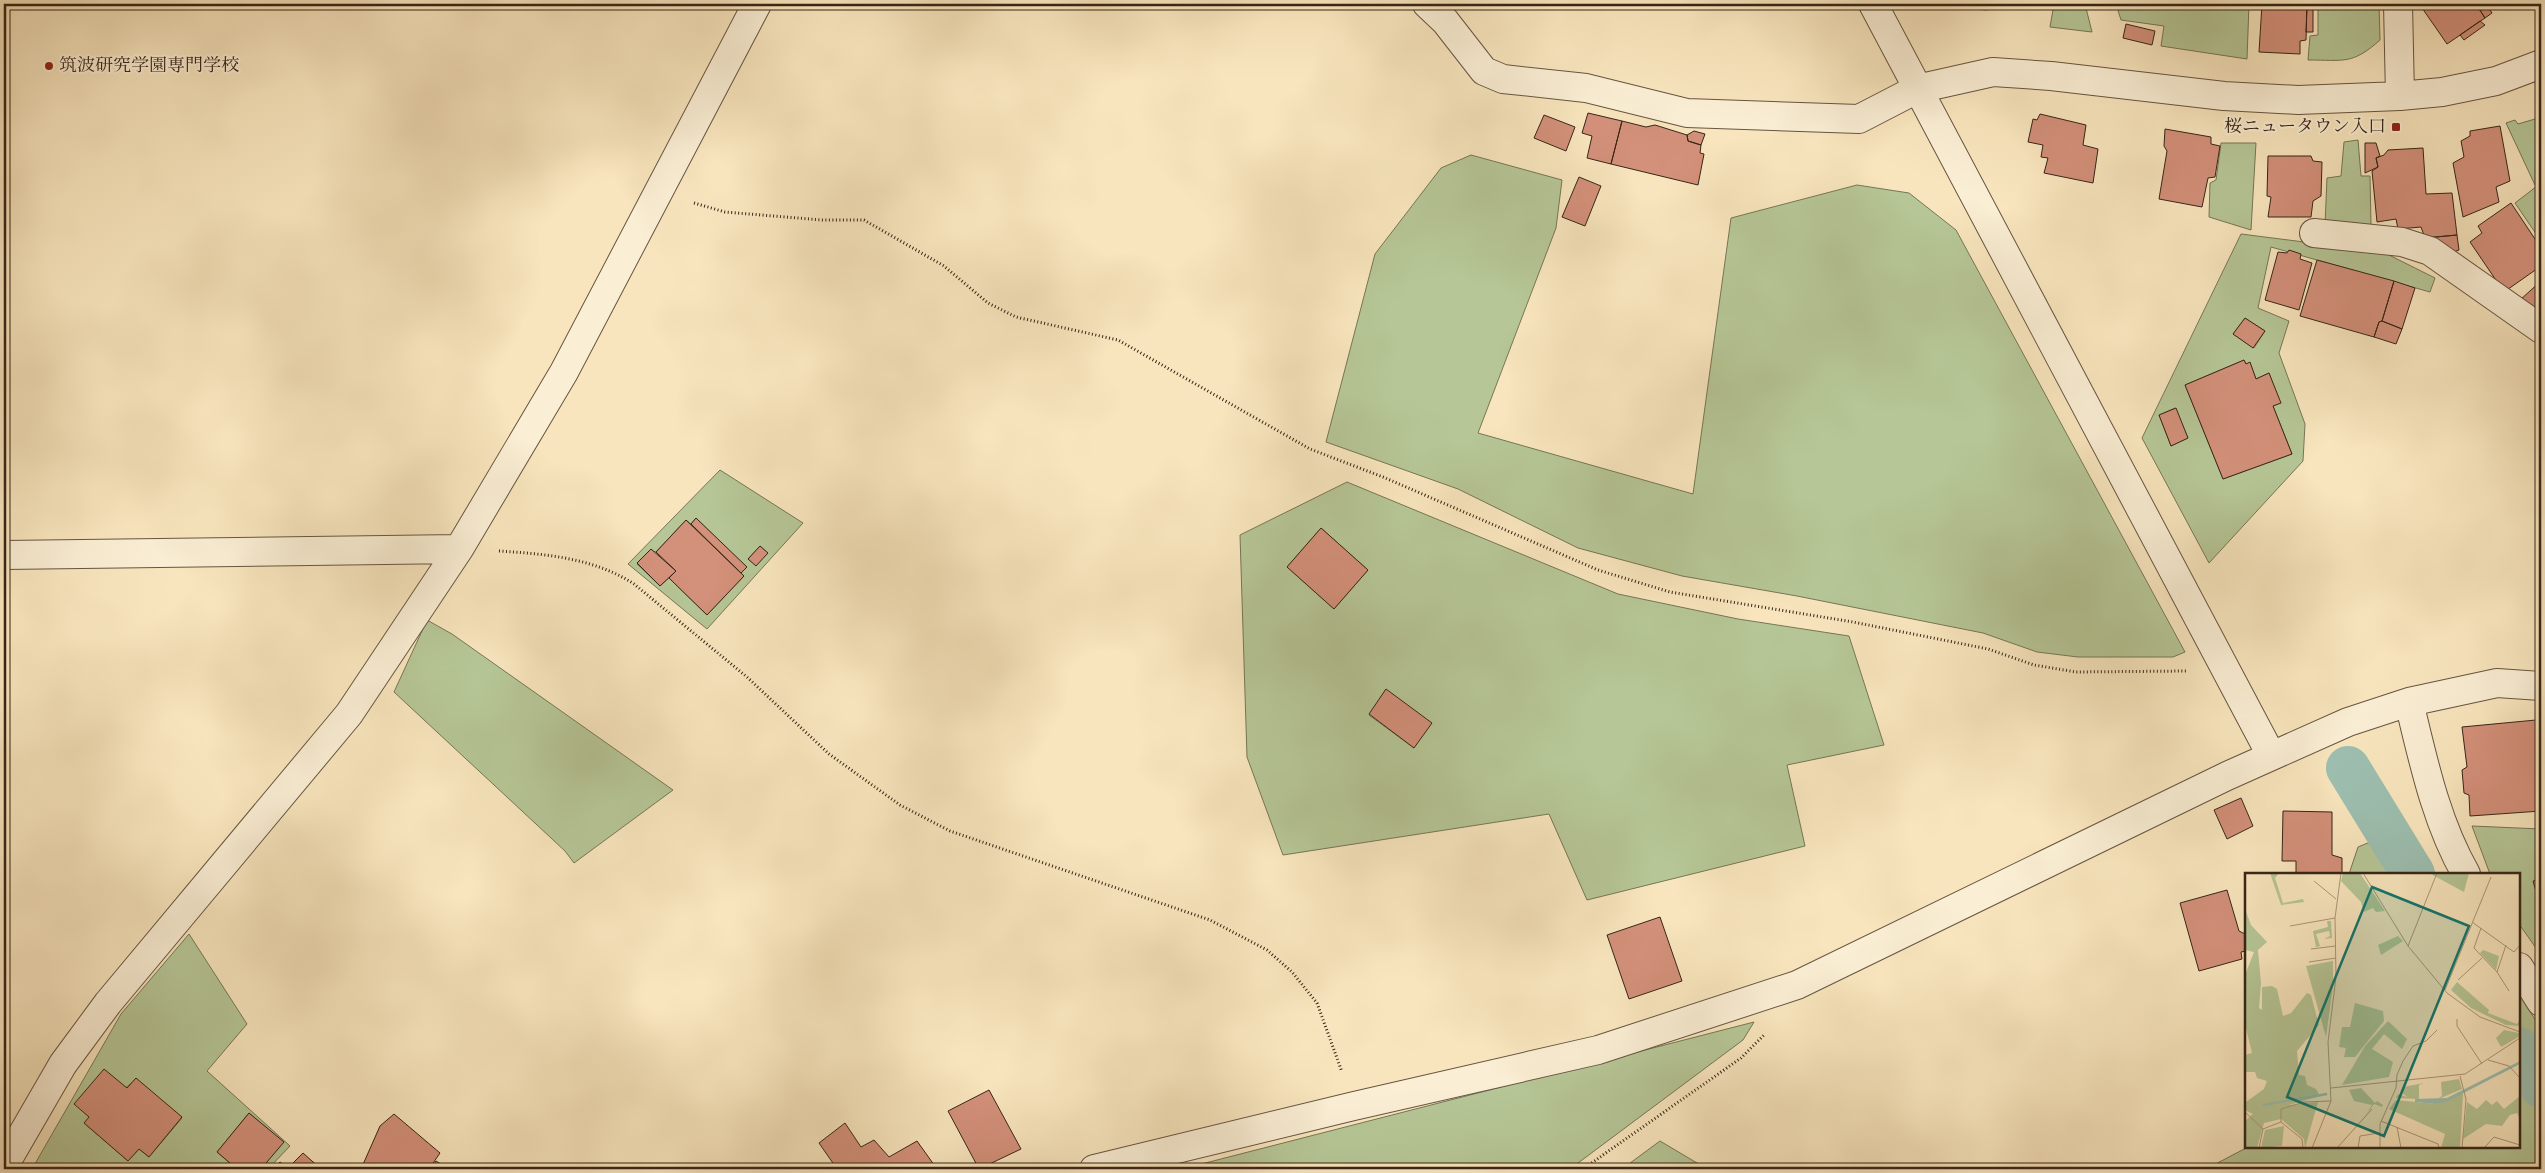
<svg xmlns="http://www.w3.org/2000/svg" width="2545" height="1173" font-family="'Old Standard TT','Noto Serif JP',serif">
	<rect width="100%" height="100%" fill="#f8e5bd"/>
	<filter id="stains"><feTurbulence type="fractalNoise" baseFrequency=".004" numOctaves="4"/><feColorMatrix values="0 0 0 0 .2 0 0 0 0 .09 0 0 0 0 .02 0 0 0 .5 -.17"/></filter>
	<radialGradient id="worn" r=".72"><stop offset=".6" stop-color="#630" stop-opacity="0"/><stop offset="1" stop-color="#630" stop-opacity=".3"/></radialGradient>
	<!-- green -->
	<path fill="#b6c696" stroke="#767656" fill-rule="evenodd" d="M1954,4H2009V6L1986,10L1957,7Z
		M2054,4H2085L2092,32L2050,27Z
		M2116,4H2249L2247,59L2161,46L2164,26L2121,20Z
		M2318,4H2379L2380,40C2352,65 2344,60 2308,60L2310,36L2318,35Z
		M2535,119L2541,127V180L2535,185L2506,123L2515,120L2518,124Z
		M2358,140L2361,176H2370L2371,226L2325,225L2327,178L2341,176L2344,142Z
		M2221,143H2256L2251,230L2209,217L2210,183L2216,180Z
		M1471,155L1562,180L1556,228L1478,433L1693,494L1731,218L1857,185L1909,193L1956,230L2185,652L2173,657H2078L2037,652L1983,633L1797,596L1682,576L1578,548L1458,489L1326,442L1375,254L1441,168Z
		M2541,183V241L2515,203Z
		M2241,234L2383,252L2435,278L2430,292L2271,247L2258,308L2289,321L2279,353L2305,424L2303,461L2209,563L2142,438ZM2245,318L2265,331L2254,348L2233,334ZM2244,360L2246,364L2250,363L2256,379L2269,373L2280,403L2273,406L2292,454L2223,479L2185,385ZM2175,408L2188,438L2171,446L2159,415Z
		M720,470L803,523L707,629L628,564ZM696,518L746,567L741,573L744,576L707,615L669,578L660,586L637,564L650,550L656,552L686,520L691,524ZM760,546L768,553L756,565L748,559Z
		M1347,482L1618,594L1738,619L1849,636L1884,745L1787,765L1805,846L1587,900L1549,814L1283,855L1247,757L1240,535ZM1321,528L1368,570L1334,609L1287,567ZM1386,689L1414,748L1369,715Z
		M427,620L452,634L673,790L574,863L565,851L394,692Z
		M2472,826L2541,829V955L2519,924V874H2490Z
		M2397,831L2431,874H2349L2358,847Z
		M189,934L247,1024L207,1071L290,1146L268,1169H261L283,1142L249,1113L217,1152L237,1169L230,1167L228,1169H32L121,1014ZM136,1079L182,1118L149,1157L139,1149L128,1161L84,1123Z
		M2519,994L2541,1029V1169H2206L2248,1147H2519Z
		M1754,1022L1743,1040L1570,1169H1182Z
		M1660,1141L1697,1163L1713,1169H1622Z"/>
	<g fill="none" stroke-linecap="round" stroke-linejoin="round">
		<!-- canal -->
		<path stroke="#9dbfb0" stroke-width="44" d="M2348,768L2413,874
			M2519,1049L2541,1086"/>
	</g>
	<!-- building -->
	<path fill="#d3907a" stroke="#372517" d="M2262,4H2307L2306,40L2300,41V54L2259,52Z
		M2307,4H2313V32H2306Z
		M2422,4H2476L2485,18L2447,44L2420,5Z
		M2476,4H2486L2492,13L2485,18Z
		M2480,21L2485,25L2464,40L2460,35Z
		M2126,24L2155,31L2152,45L2123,38Z
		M1588,113L1622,121L1611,164L1587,158L1592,136L1582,133Z
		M2040,114L2086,125L2083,145L2098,149L2093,183L2044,173L2048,158L2041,157L2043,145L2028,142L2033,119L2037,120Z
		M1544,115L1575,127L1566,151L1534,138Z
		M1622,121L1646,127L1655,125L1687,135L1688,141L1701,145L1700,153L1704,154L1698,185L1611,164Z
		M2500,126L2510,181L2496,187L2499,202L2463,217L2453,163L2464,157L2461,141L2470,136V131Z
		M2165,129L2211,137V144L2220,146L2215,177L2208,178L2202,207L2159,199L2167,151L2164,146Z
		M1694,131L1705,134L1701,145L1688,141L1687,135Z
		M2365,143H2376L2380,156L2376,158L2378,167L2365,173Z
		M2423,148L2426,194L2452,193L2457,235L2425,238L2421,227L2398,229L2396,219L2377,222L2372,171L2378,167L2376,158L2384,155L2388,150Z
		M2268,156H2311L2313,161L2322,162L2321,196L2313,201L2311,217H2268L2271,197L2267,196Z
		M1579,177L1601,186L1585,226L1562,217Z
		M2511,203L2541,248V251L2536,255L2541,266L2504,292L2470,242L2482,233L2478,226Z
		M2457,235L2459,250L2451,253L2425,238Z
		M2289,250L2301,254L2300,259L2312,263L2299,310L2265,300L2278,252L2287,253Z
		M2317,260L2394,281L2382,321L2379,322L2374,337L2300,316Z
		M2394,281L2415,288L2402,329L2382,321Z
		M2541,281V317L2520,300Z
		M2245,318L2265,331L2253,348L2233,334Z
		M2382,321L2402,329L2396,344L2374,337L2379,322Z
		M2244,360L2246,364L2250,362L2256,379L2269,373L2281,403L2273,406L2292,454L2223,479L2185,385Z
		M2176,408L2188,438L2171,446L2159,415Z
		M696,518L747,567L741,573L691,524Z
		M686,520L744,576L707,615L669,578L676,571L656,552Z
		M1321,528L1368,570L1334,609L1287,567Z
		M760,546L768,553L756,566L748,559Z
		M651,549L676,571L660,586L637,563Z
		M1386,689L1432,723L1414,748L1369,714Z
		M2536,720L2541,723V811L2470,816L2469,795L2464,793L2462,770L2467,767L2462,727Z
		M2241,798L2253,826L2227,839L2214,810Z
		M2283,811L2332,812V855L2342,858V874H2296V861H2282Z
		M2541,879V906H2540L2533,881Z
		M2227,890L2239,931L2245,934L2246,938V951L2241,952L2242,959L2199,971L2180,903Z
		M1660,917L1682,981L1629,999L1607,935Z
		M104,1069L127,1088L136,1078L182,1117L149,1157L139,1149L128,1161L84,1123L89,1117L74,1104Z
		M989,1090L1021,1149L979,1169L948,1111Z
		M249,1113L284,1142L261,1169H237L217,1152Z
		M394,1114L440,1153L429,1169H361L380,1126Z
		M845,1123L861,1147L874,1140L889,1157L917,1141L937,1169H837L819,1143Z
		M303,1153L321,1169L328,1165L333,1169H273L280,1162L288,1168Z
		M436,1161L449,1169H431Z"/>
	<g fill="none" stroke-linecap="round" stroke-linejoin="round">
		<!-- minor casing -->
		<g stroke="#675540" stroke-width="30">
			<path id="minor" d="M1427,4L1445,21L1484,71L1503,79L1586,88L1687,113L1859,119L1917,89L1993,72L2051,76L2224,96L2298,100L2400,96L2442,92L2496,81L2541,64
				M1873,4L2271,755
				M2398,4L2400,96
				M2314,233L2402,242L2430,251L2541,329
				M4,555L459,549
				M2409,702C2423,760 2436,822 2466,874
				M2519,967L2541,1002
				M4,1166L63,1064L108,1003L349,714L459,549L564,372L757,4
				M1094,1169L1354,1106L1598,1050L1797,985L2227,776L2348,722L2409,702L2497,683L2541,686"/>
		</g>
		<!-- path -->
		<path stroke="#372517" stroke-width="3" stroke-dasharray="1 2.5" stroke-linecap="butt" d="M694,203L725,212L822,220H864L944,266L988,303L1016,317L1118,340L1310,449L1383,477L1598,570L1670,592L1853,622L1988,649L2034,665L2076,672L2187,671
			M499,551C546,554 594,558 634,584L747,677L829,754L900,805L950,831L1210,920L1267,950L1292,972L1317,1003L1342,1072
			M1583,1169L1741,1058L1765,1034"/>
		<!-- minor -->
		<use href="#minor" stroke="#faeed4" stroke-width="28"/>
	</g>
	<!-- markers -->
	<g fill="#8f2418" stroke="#faeed4" stroke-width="2">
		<circle cx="49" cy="66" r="5"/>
		<rect x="2391" y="122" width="10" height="10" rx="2.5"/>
	</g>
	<g text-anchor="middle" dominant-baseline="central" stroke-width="4" stroke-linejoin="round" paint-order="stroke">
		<!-- poi labels -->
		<g font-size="18" fill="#372517" stroke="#faeed4" text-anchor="start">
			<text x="59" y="66">筑波研究学園専門学校</text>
			<text x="2386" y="127" text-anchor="end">桜ニュータウン入口</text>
		</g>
	</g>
	<!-- overview -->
	<g transform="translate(2245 873)">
		<rect width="275" height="275" fill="#f8e5bd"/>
		<path d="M25,0H34L30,5L38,30L58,26L59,29L36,32ZM98,0H115L140,38L131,39L128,35L119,39L116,29L96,8ZM184,0H224L219,19ZM0,36L6,52L22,69L13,77L16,110L14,135L17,137V114L27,113L32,116L38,143L46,140L62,120L66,122L74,152L52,178L54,202L60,203L62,212L71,216L75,223L44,232L73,229L60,275L59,266L36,246L19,250L12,275H0V248L8,241L0,237L1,229L19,216L22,208L12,205L10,199H0V182L7,180L0,151V102L9,79L0,77ZM82,48H86L87,65L79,66L85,63L84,58L71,61L75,73L71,74L68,58L83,54ZM153,63L158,68L136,82L133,72ZM238,77L254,83L251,97L235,80ZM88,88V112L81,164L61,93ZM212,109L244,137L243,140L272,151L275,146V153L261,152L226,135L206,117ZM110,130L138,138L139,148L110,184H99L101,175L94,174L97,154H105ZM143,148L162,166L157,176L139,161L127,176L148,189L144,204L97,212L120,173ZM259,157L274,160L275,163L256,174L251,165ZM214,206L217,216L191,227L197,223L196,209ZM179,210L174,212V226L151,225L153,221L162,224L156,219L158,214ZM116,215L130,230L132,228L138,232L137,234L129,231L119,244L127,232L109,228L104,217ZM218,220L215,275H196L200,261L144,236L151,227L191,231ZM275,223V246L272,240L265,242L257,253L241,251L218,266L222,229L232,236L241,227L247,232L252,228L259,236ZM39,253L37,273L16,275L20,257Z" fill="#b6c696"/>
		<path d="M275,188V191L203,228L191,231L170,229V226L202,225Z" fill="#9dbfb0"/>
		<path fill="none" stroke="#9dbfb0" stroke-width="2.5" d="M18,232L82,221"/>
		<path fill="none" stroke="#ab987b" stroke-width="1" d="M118,0L163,73L202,120L235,144L275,159M69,8L91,26M227,49L269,79L275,72M45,53L90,45M236,55L229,75L252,99M261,72L252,99L264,118M163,73L192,0M66,76L90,73M64,89L91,85M213,107L237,85M200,117L246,4M212,146V153L237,191M243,187L264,193L275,205M215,203L221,226L217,275M86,215L220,201L275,165M0,239L18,256M136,248L193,271L194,275M152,254L156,275M18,256L36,249M14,275L18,256M58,275L57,266L36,249V236L59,229L86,228M67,275L86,228L83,169L91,104L90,45L96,0M92,275L127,236M113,275L115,263L134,260M135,275V251L151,215L152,202L158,188L168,173L181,168L192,157M239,275L249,264L275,272"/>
		<path fill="#0f766e" fill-opacity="0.15" stroke="#0f766e" stroke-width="2.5" d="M127,14L224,53L139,263L42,224Z"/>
		<rect width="275" height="275" fill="none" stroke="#372517" stroke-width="2.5"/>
	</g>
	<!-- margin -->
	<rect width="2545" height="1173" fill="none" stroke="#f8e5bd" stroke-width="20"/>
	<rect x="5" y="5" width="2535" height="1163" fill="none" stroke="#372517" stroke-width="2.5"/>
	<rect x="10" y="10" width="2525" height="1153" fill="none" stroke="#372517"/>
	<rect width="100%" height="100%" filter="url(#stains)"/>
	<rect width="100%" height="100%" fill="url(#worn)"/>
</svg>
